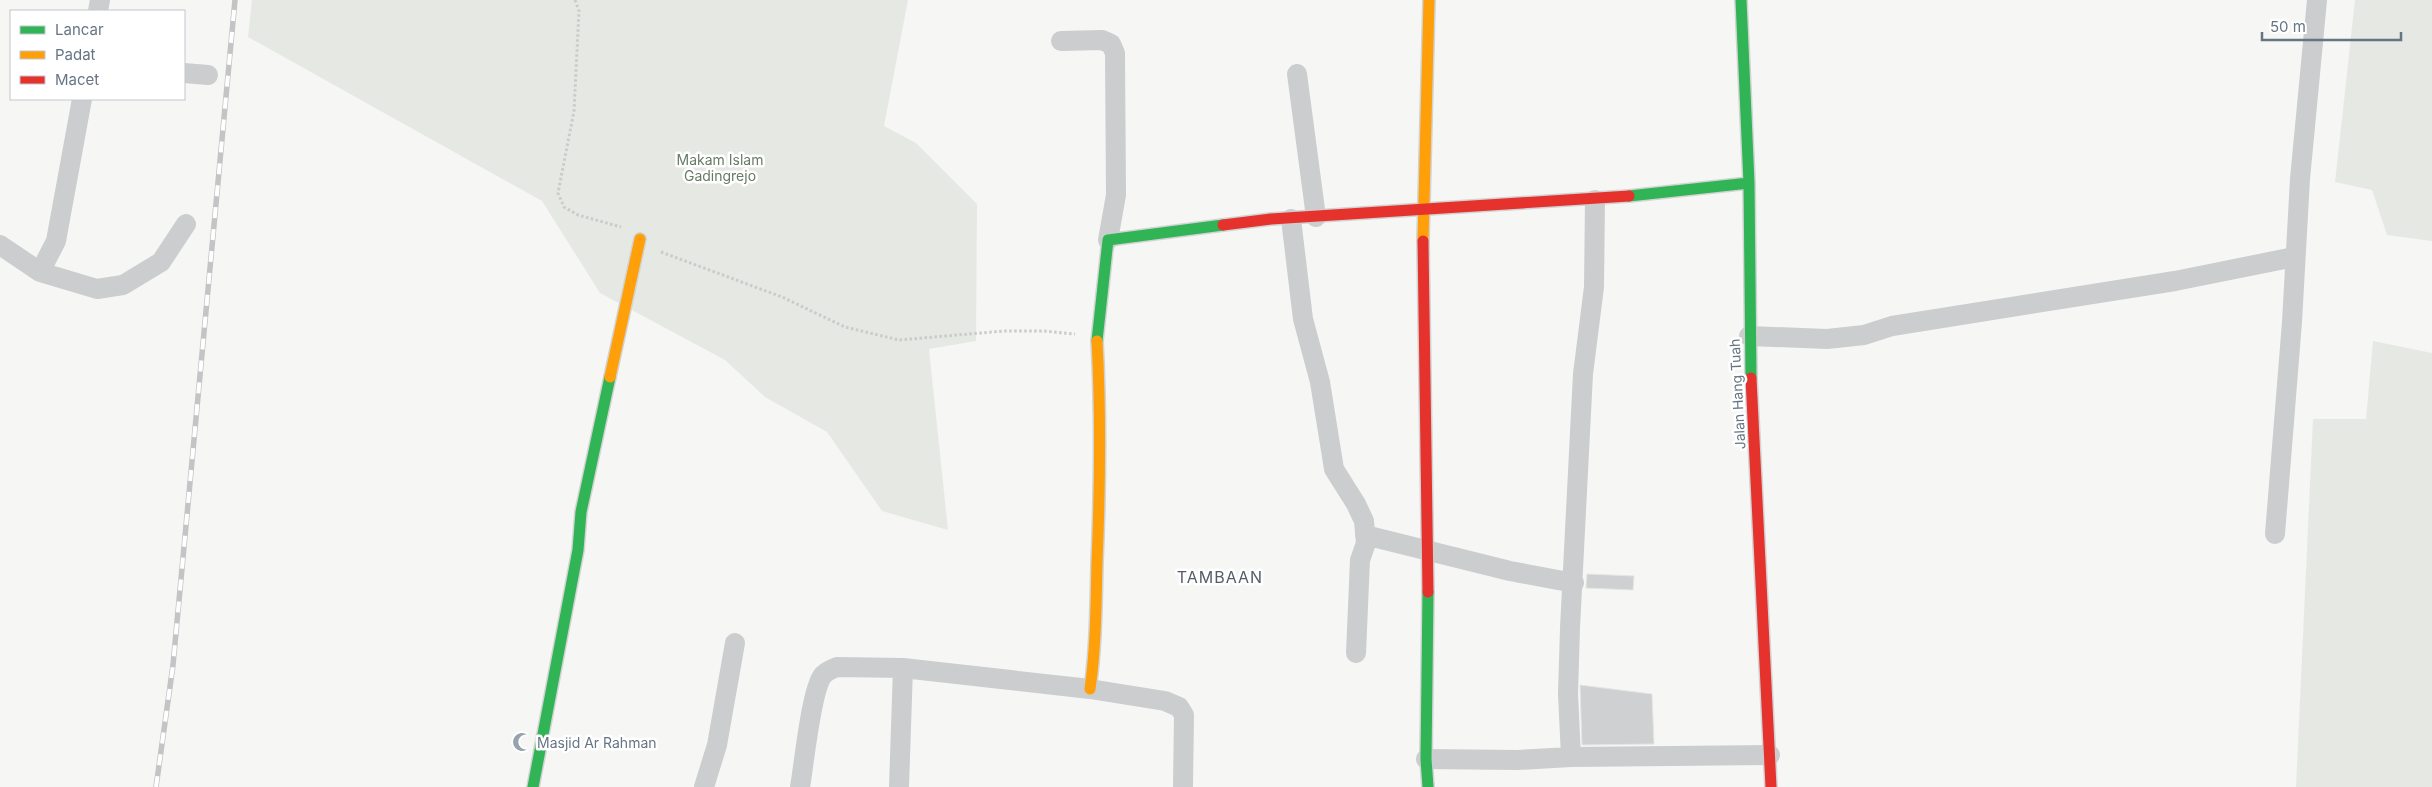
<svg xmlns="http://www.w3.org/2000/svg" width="2432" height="787" font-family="Inter,sans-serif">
	<rect width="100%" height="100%" fill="#f6f6f5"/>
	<!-- green -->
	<path fill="#e6e9e3" d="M252,0H908L884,126L916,143L977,204L976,341L929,349L948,530L882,511L827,432L765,397L725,360L600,293L542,201L248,37Z
		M2355,0H2432V241L2387,235L2372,190L2335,182Z
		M2373,341L2432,353V787H2296L2313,419H2366Z"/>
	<!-- building -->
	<path fill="#cfd0d1" stroke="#e5e5e4" d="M1587,574L1634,576L1633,590L1586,588Z
		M1580,685L1652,694L1654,744L1582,745Z"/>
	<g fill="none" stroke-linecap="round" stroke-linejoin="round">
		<!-- fast casing -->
		<g stroke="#d2d4d4" stroke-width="14">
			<path id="fast" d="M1741,0L1749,183L1751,378
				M1629,196L1749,183
				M1097,341L1108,240L1223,225
				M1428,592L1426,759L1428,787
				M533,787L578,550L581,512L610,377"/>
		</g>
		<!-- slow casing -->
		<g stroke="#d2d4d4" stroke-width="14">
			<path id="slow" d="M1423,241L1429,0
				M610,377L640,239
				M1090,689C1096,647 1096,605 1097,563C1100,489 1101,415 1097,341"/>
		</g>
		<!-- jam casing -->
		<g stroke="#d2d4d4" stroke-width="14">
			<path id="jam" d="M1223,225L1271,219L1629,196
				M1423,241L1428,592
				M1751,378L1771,787"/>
		</g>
		<!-- path -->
		<path stroke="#cacbca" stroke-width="3" stroke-dasharray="2.5 2.5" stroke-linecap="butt" d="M575,0L579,11L574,111L558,193L564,207L578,215L621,227
			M661,252L782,297L845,327L899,340L1004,331H1043L1075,334"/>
		<!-- street -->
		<path stroke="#cccdce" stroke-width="20" d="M98,11L100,0
			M1061,41L1102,40L1111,44L1115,53L1116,195L1108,240
			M184,73L208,75
			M1297,74L1316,217
			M1595,200L1594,287L1583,374L1570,628L1568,694L1571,757L1770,755
			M1291,219L1303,319L1320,382L1334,469L1356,504L1364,521L1366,543L1360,560L1356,653
			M0,245L40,272L56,241L82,99
			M40,272L97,289L123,285L161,262L186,224
			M1749,336L1827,339L1864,335L1892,326L2175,281L2294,257
			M2275,534L2292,322L2300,179L2317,0
			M1365,535L1510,571L1574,583
			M1426,759L1517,760L1571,757
			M704,787L717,745L735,643
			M800,787C804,765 811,690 823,675C827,671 832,669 837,667L903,668L1090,689L1165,701L1179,707L1184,715L1183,787
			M899,787L903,668"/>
		<!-- fast -->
		<use href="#fast" stroke="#30b455" stroke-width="11"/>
		<!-- slow -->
		<use href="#slow" stroke="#ff9f0a" stroke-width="11"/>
		<!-- jam -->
		<use href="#jam" stroke="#e5322d" stroke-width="11"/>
		<!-- rail casing -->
		<g stroke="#c2c4c5" stroke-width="5.5">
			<path id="rail" d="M156,787L173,665L235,0"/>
		</g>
		<!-- rail -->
		<use href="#rail" stroke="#fff" stroke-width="4" stroke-dasharray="11" stroke-linecap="butt"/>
	</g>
	<!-- icons -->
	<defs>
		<g id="mosque-bare" transform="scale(1.5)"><path d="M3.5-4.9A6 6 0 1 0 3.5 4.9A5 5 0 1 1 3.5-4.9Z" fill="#98a2ac" stroke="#fff" stroke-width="2.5" paint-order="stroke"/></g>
	</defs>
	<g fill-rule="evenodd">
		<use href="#mosque-bare" x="522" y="742"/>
	</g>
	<g text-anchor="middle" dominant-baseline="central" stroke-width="5" stroke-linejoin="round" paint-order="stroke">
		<!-- park labels -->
		<g font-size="14" fill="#687b65" stroke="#fff">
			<text x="720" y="159">Makam Islam<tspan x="720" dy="16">Gadingrejo</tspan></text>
		</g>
		<!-- street labels -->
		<g font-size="14" fill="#667584" stroke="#fff">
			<text transform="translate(1737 394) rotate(-93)">Jalan Hang Tuah</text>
		</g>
		<!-- poi labels -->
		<g font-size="14" fill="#667584" stroke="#fff" text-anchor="start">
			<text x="537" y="742">Masjid Ar Rahman</text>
		</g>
		<!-- quarter labels -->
		<g font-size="16" letter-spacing="1" fill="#545e69" stroke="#fff">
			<text x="1220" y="577">TAMBAAN</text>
		</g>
	</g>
	<!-- legend -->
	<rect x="10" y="10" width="175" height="90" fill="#ffffff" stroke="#c2c8ce"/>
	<rect x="20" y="26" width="25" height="8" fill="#30b455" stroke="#c2c8ce"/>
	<text x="55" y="35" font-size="15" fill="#667584">Lancar</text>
	<rect x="20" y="51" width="25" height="8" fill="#ff9f0a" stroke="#c2c8ce"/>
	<text x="55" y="60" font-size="15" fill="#667584">Padat</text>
	<rect x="20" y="76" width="25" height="8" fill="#e5322d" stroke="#c2c8ce"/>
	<text x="55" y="85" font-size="15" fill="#667584">Macet</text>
	<!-- scale -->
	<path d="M2262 32v8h139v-8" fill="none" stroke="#667584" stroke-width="2.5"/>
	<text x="2270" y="32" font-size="15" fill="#667584" stroke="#ffffff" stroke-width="4" paint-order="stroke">50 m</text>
</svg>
